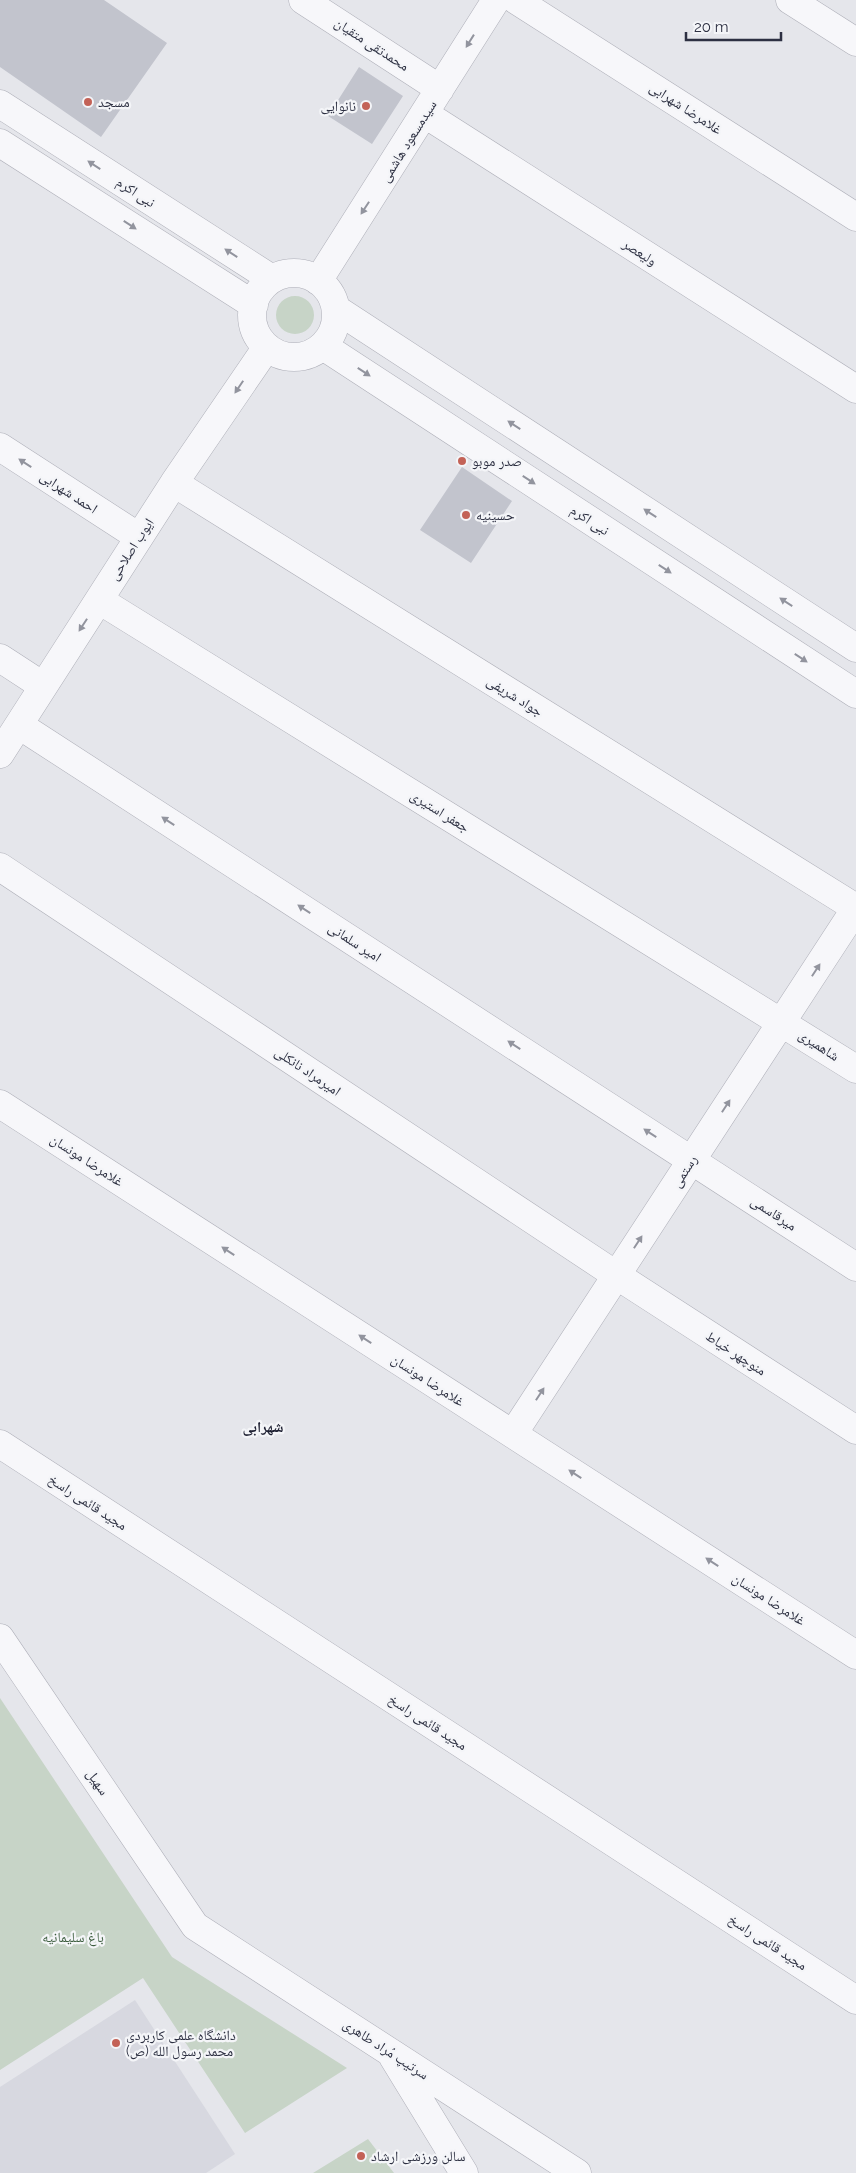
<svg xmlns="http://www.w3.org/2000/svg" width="856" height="2173" font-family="Raleway,'Noto Naskh Arabic',sans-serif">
	<rect width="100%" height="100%" fill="#e5e6eb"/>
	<!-- built -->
	<path fill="#d7d8e0" d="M135,2000L235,2154L206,2173H0V2087Z"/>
	<!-- green -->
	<path fill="#c7d4c7" d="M276 315a19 19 0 1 1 38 0a19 19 0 1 1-38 0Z
		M0,1698L172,1957L347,2068L245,2133L143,1978L0,2070Z
		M368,2139L394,2173H313Z"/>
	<!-- building -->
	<path fill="#c2c4cd" d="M0,0H104L167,43L101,137L0,67Z
		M359,67L403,96L372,144L328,116Z
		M462,467L512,501L471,563L420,530Z"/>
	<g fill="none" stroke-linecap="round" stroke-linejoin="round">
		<!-- minor casing -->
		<g stroke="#aeafb8" stroke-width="29">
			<path id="minor" d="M303,0L440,89
				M516,0L856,217
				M790,0L856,42
				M0,104L272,279
				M425,114L856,389
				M0,143L254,305
				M252 315a42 42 0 1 1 84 0a42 42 0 1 1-84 0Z
				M318,281L496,0
				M336,309L856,648
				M323,346L856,694
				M0,447L139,537
				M174,483L856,908L513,1434
				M99,600L856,1069
				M0,658L43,686
				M19,725L856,1267
				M0,754L174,483L267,347
				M0,867L616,1275L856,1430
				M0,1104L856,1655
				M0,1444L856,2000
				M0,1638L195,1926L577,2173
				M393,2057L464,2173"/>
		</g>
		<!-- minor -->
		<use href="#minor" stroke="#f7f7fa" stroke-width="28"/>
	</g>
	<!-- one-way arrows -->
	<defs><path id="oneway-solid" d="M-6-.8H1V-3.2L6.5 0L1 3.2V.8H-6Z" transform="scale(1.25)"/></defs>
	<g fill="#92949e">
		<use href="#oneway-solid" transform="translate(470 41) rotate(122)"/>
		<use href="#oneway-solid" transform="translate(94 165) rotate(-147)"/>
		<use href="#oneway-solid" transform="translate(365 208) rotate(123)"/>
		<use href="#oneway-solid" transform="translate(130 225) rotate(33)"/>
		<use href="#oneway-solid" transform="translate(231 253) rotate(-147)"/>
		<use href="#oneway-solid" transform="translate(364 372) rotate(33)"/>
		<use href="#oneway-solid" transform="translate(239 387) rotate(124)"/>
		<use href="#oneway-solid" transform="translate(514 425) rotate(-147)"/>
		<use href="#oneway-solid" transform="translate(25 463) rotate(-147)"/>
		<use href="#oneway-solid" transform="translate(529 480) rotate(33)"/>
		<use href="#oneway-solid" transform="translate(650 513) rotate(-147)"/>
		<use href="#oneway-solid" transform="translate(665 569) rotate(33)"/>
		<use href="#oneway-solid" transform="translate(786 602) rotate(-147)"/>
		<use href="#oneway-solid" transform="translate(83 625) rotate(123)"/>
		<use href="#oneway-solid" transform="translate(801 658) rotate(33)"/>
		<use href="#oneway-solid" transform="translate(168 821) rotate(-147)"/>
		<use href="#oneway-solid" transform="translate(304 909) rotate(-147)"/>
		<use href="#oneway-solid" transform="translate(816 970) rotate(-57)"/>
		<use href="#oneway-solid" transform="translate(514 1045) rotate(-147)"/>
		<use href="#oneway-solid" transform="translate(726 1106) rotate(-57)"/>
		<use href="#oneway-solid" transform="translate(650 1133) rotate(-147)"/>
		<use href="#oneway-solid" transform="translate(638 1242) rotate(-57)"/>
		<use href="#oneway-solid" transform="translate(228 1251) rotate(-147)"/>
		<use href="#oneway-solid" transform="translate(365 1339) rotate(-147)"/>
		<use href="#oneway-solid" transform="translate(540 1394) rotate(-57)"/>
		<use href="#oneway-solid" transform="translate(575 1474) rotate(-147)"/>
		<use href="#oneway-solid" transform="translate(712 1562) rotate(-147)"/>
	</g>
	<!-- markers -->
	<g fill="#c36257" stroke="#f4f5f8" stroke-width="2">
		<circle cx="88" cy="102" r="5"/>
		<circle cx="366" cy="106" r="5"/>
		<circle cx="462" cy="461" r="5"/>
		<circle cx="466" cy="515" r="5"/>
		<circle cx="116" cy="2043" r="5"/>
		<circle cx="361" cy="2156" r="5"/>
	</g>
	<g text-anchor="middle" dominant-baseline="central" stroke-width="4.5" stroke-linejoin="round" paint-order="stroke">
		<!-- street labels -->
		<g font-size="14" fill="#2d3042" stroke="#f4f5f8">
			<text transform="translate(372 44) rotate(33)">محمدتقی متقیان</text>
			<text transform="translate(686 108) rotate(33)">غلامرضا شهرابی</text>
			<text transform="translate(408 141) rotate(-58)">سیدمسعود هاشمی</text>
			<text transform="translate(136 192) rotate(33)">نبی اکرم</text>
			<text transform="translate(640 252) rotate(33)">ولیعصر</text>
			<text transform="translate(69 492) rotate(33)">احمد شهرابی</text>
			<text transform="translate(590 520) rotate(33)">نبی اکرم</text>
			<text transform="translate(131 549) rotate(-57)">ایوب اصلاحی</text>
			<text transform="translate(515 696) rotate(32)">جواد شریفی</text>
			<text transform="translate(440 811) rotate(32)">جعفر استیری</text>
			<text transform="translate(355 942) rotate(33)">امیر سلمانی</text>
			<text transform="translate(819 1045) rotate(33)">شاهمیری</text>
			<text transform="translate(308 1071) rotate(34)">امیرمراد نانکلی</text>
			<text transform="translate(87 1160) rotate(33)">غلامرضا مونسان</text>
			<text transform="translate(684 1171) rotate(-57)">رستمی</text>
			<text transform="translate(774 1213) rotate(33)">میرقاسمی</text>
			<text transform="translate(736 1353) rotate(33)">منوچهر خیاط</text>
			<text transform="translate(428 1380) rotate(33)">غلامرضا مونسان</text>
			<text transform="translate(88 1502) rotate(33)">مجید قائمی راسخ</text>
			<text transform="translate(769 1599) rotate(33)">غلامرضا مونسان</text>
			<text transform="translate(428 1722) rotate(33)">مجید قائمی راسخ</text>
			<text transform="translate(98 1782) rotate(56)">سهیل</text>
			<text transform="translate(768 1942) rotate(33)">مجید قائمی راسخ</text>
			<text transform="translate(386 2049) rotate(33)">سرتیپ مُراد طاهری</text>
		</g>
		<!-- poi labels -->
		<g font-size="14" fill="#2d3042" stroke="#f4f5f8" text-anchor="start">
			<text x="98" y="102">مسجد</text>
			<text x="356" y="106" text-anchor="end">نانوایی</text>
			<text x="472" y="461">صدر موبو</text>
			<text x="476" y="515">حسینیه</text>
			<text x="126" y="2035">دانشگاه علمی کاربردی<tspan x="126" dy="16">محمد رسول الله (ص)</tspan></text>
			<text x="371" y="2156">سالن ورزشی ارشاد</text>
		</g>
		<!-- park labels -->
		<g font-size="14" fill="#3c5d3e" stroke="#f4f5f8">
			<text x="73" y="1937">باغ سلیمانیه</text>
		</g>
		<!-- neighbourhood labels -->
		<g font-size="15" font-weight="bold" fill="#1f2133" stroke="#f4f5f8">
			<text x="263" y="1427">شهرابی</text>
		</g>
	</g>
	<!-- scale -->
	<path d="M686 32v8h95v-8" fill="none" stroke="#2d3042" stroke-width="2.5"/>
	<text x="694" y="32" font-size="15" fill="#2d3042" stroke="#f4f5f8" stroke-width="4" paint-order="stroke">20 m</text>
</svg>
